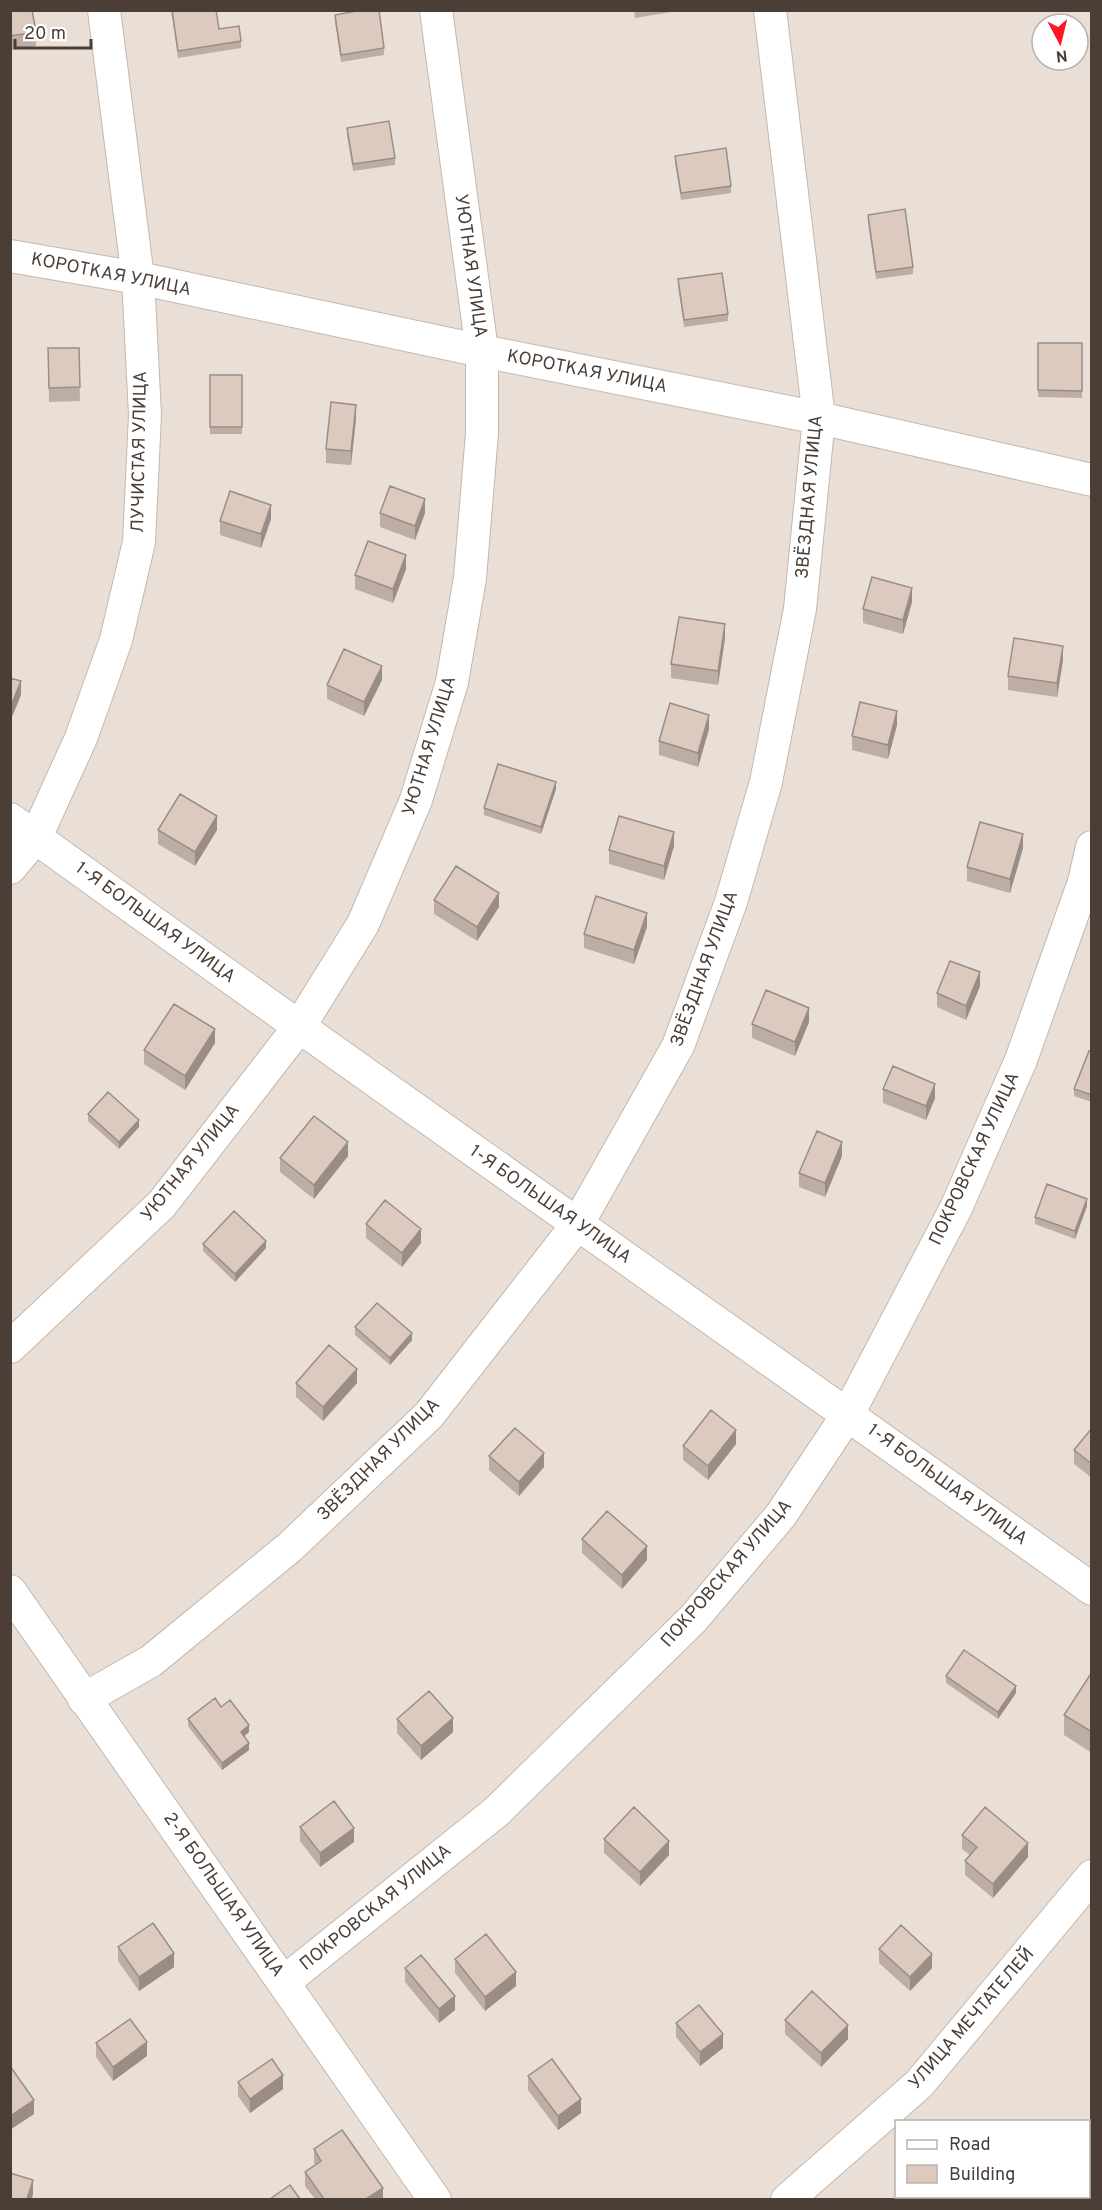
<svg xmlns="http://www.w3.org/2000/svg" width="1102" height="2210" font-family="Overpass,sans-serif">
	<rect width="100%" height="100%" fill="#f6efe8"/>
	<!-- residential -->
	<path fill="#eadfd6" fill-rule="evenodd" d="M11,11H1091V2199H11ZM1042,24H1078V60H1042ZM896,2122H1088V2196H896Z"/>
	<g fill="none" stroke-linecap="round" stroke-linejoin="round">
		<!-- street casing -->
		<g stroke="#c5b7ac" stroke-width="34">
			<path id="street" d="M10,256L138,278L482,351L819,418L1092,480
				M10,819C368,1079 732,1331 1092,1589
				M10,868L36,837L81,738L116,640L139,542L145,415L138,278L104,10
				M10,1347L162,1204L299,1027L363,924L416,800L452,682L470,578L482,433V351L436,10
				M10,1591L435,2200
				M84,1699L151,1661L290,1547L429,1415L577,1225L678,1046L731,902L766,782L800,609L819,418L770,10
				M284,1982L496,1812L693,1619L781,1515L848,1414L956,1208L1021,1060L1084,882L1092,847
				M787,2200L919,2084L1092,1876"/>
		</g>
		<!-- street -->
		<use href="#street" stroke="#fff" stroke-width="32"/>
	</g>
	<!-- wall -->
	<path fill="#bdaea4" d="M10,10L36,32V46L10,50Z
		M171,10H216L219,29L241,41V48L178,58Z
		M634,10H684L635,18Z
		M335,15L384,48V55L341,62L335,22Z
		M347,128L395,158V165L353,171L347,135Z
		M675,156L731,186V193L681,200L675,163Z
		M868,215L913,267V274L876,279L868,222Z
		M678,279L728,314V321L684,327L678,286Z
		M1038,343H1082V398L1038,397Z
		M48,348H79L80,401L49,402Z
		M210,375H242V434H210Z
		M356,419L351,465L326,463V449Z
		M380,513H425L415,540L380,527Z
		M271,519L261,548L220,535V521Z
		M406,569L393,603L355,589V575Z
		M912,602L903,634L863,623V609Z
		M725,638L718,685L671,678V664Z
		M1063,660L1057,697L1008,690V676Z
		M382,680L364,716L327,699V685Z
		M897,725L888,759L852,750V736Z
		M709,729L698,767L659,755V741Z
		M556,789L541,834L484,815V808Z
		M158,830H217L195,866L158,844Z
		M674,846L664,880L609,864V850Z
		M1023,848L1010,893L967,881V867Z
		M434,900L499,907L477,941L434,914Z
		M647,927L634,964L584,948V934Z
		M980,986L966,1020L937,1007V993Z
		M809,1022L795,1056L752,1038V1024Z
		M215,1043L185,1090L144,1064V1050Z
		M1092,1052V1102L1074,1096V1089Z
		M883,1089L935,1098L926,1120L883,1103Z
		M88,1114L139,1127L119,1149L88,1121Z
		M348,1156L314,1199L280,1172V1158Z
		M842,1156L825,1197L799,1187V1173Z
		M1087,1206L1075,1239L1035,1224V1217Z
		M366,1224L421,1243L402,1267L366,1238Z
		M203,1244L266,1248L235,1282L203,1251Z
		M355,1327L412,1340L390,1365L355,1335Z
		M296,1383H357L323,1421L296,1397Z
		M1092,1428V1478L1074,1464V1450Z
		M736,1444L708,1480L683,1460V1446Z
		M489,1456L544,1467L519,1496L489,1470Z
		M582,1539L647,1560L622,1589L582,1553Z
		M1092,1672V1753L1064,1735V1715Z
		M946,1676L1016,1693L998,1719L946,1683Z
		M221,1707L249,1732L244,1736L249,1750L222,1770L188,1726V1719Z
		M397,1719L453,1732L421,1760L397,1733Z
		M300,1827L354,1842L320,1867L300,1841Z
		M962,1835L1028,1857L993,1898L965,1875V1861L970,1855L962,1849Z
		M604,1839L669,1855L640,1886L604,1853Z
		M118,1947L174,1967L139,1991L118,1961Z
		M879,1949L932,1968L910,1991L879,1963Z
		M455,1959L516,1986L485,2011L455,1973Z
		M405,1968L455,2010L439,2023L405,1982Z
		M785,2020L848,2039L821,2067L785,2034Z
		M676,2023L723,2048L700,2066L676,2037Z
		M96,2043L147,2056L113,2081L96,2057Z
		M528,2076L581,2113L558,2130L528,2090Z
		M238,2082L283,2089L250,2113L238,2096Z
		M314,2149L383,2199H315L305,2186V2172L315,2165L314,2163Z
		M998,2196H1037L1040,2199H998Z"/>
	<!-- shaded-wall -->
	<path fill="#9a8d86" d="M356,405V419L351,465V451Z
		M425,499V513L415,540V526Z
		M271,505V519L261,548V534Z
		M406,555V569L393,603V589Z
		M912,588V602L903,634V620Z
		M725,624V638L718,685V671Z
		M1063,646V660L1057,697V683Z
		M382,666V680L364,716V702Z
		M21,681V695L10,722V708Z
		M897,711V725L888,759V745Z
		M709,715V729L698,767V753Z
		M556,782V789L541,834V827Z
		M217,816V830L195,866V852Z
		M674,832V846L664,880V866Z
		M1023,834V848L1010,893V879Z
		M499,893V907L477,941V927Z
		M647,913V927L634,964V950Z
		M980,972V986L966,1020V1006Z
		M809,1008V1022L795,1056V1042Z
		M215,1029V1043L185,1090V1076Z
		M935,1084V1098L926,1120V1106Z
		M139,1120V1127L119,1149V1142Z
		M348,1142V1156L314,1199V1185Z
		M842,1142V1156L825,1197V1183Z
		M1087,1199V1206L1075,1239V1231Z
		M421,1229V1243L402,1267V1253Z
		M266,1241V1248L235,1282V1274Z
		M412,1333V1340L390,1365V1358Z
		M357,1369V1383L323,1421V1407Z
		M736,1430V1444L708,1480V1466Z
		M544,1453V1467L519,1496V1482Z
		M647,1546V1560L622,1589V1575Z
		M1016,1686V1693L998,1719V1712Z
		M453,1718V1732L421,1760V1746Z
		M249,1725V1732L241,1739V1732Z
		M249,1743V1750L222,1770V1763Z
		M354,1828V1842L320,1867V1853Z
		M669,1841V1855L640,1886V1872Z
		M1028,1843V1857L993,1898V1884Z
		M174,1953V1967L139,1991V1977Z
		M932,1954V1968L910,1991V1977Z
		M516,1972V1986L485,2011V1997Z
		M455,1996V2010L439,2023V2009Z
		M848,2025V2039L821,2067V2053Z
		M723,2034V2048L700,2066V2052Z
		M147,2042V2056L113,2081V2067Z
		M283,2075V2089L250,2113V2099Z
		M581,2099V2113L558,2130V2116Z
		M34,2100V2114L10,2130V2116Z
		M33,2180V2194L32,2199H27Z
		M383,2188V2199H366Z"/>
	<!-- building -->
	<path fill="#dccabf" stroke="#9a8d86" stroke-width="1.5" d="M10,10H32L36,32L10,36Z
		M172,10H216L219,29L239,26L241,41L178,51Z
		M362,10H379L384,48L341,55L335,15Z
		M389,121L395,158L353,164L347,128Z
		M726,148L731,186L681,193L675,156Z
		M905,209L913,267L876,272L868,215Z
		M722,273L728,314L684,320L678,279Z
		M1038,343H1082V391L1038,390Z
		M48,348H79L80,387L49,388Z
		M210,375H242V427H210Z
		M331,402L356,405L351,451L326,449Z
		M390,486L425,499L415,526L380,513Z
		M230,491L271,505L261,534L220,521Z
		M368,541L406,555L393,589L355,575Z
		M872,577L912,588L903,620L863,609Z
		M679,617L725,624L718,671L671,664Z
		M1014,638L1063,646L1057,683L1008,676Z
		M344,649L382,666L364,702L327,685Z
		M10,678L21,681L10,708Z
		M860,702L897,711L888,745L852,736Z
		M670,703L709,715L698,753L659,741Z
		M498,764L556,782L541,827L484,808Z
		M180,794L217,816L195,852L158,830Z
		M619,816L674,832L664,866L609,850Z
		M980,822L1023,834L1010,879L967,867Z
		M456,866L499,893L477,927L434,900Z
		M596,896L647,913L634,950L584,934Z
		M950,961L980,972L966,1006L937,993Z
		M766,990L809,1008L795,1042L752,1024Z
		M174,1004L215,1029L185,1076L144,1050Z
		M1089,1051L1092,1052V1095L1074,1089Z
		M893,1066L935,1084L926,1106L883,1089Z
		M108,1092L139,1120L119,1142L88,1114Z
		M314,1116L348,1142L314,1185L280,1158Z
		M817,1131L842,1142L825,1183L799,1173Z
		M1047,1184L1087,1199L1075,1231L1035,1217Z
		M385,1200L421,1229L402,1253L366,1224Z
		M234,1211L266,1241L235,1274L203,1244Z
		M377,1303L412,1333L390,1358L355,1327Z
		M329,1345L357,1369L323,1407L296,1383Z
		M711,1410L736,1430L708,1466L683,1446Z
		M515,1428L544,1453L519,1482L489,1456Z
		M1092,1428V1464L1074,1450Z
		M607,1511L647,1546L622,1575L582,1539Z
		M964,1650L1016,1686L998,1712L946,1676Z
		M1092,1672V1732L1064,1715Z
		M429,1691L453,1718L421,1746L397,1719Z
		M215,1698L221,1707L230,1700L249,1725L241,1732L249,1743L222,1763L188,1719Z
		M334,1801L354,1828L320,1853L300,1827Z
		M634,1807L669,1841L640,1872L604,1839Z
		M985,1807L1028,1843L993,1884L965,1861L977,1847L962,1835Z
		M153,1923L174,1953L139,1977L118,1947Z
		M901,1925L932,1954L910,1977L879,1949Z
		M486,1934L516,1972L485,1997L455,1959Z
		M421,1955L455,1996L439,2009L405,1968Z
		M812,1991L848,2025L821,2053L785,2020Z
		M699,2005L723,2034L700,2052L676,2023Z
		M130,2019L147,2042L113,2067L96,2043Z
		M272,2059L283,2075L250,2099L238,2082Z
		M552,2059L581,2099L558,2116L528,2076Z
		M10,2066L34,2100L10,2116Z
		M342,2130L383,2188L366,2199H324L305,2172L321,2161L314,2149Z
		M10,2173L33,2180L27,2199H10Z
		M290,2185L300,2199H270Z
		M1004,2196H1037L1040,2199H1007Z"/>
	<g text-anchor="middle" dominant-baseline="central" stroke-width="4.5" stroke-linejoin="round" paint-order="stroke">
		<!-- street labels -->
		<g font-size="18" fill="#4a3e36" stroke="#fff">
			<text transform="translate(470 266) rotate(82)">УЮТНАЯ УЛИЦА</text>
			<text transform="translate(111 275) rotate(11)">КОРОТКАЯ УЛИЦА</text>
			<text transform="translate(587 372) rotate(11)">КОРОТКАЯ УЛИЦА</text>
			<text transform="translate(140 452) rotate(-89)">ЛУЧИСТАЯ УЛИЦА</text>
			<text transform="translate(810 497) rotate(-85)">ЗВЁЗДНАЯ УЛИЦА</text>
			<text transform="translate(430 746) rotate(-73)">УЮТНАЯ УЛИЦА</text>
			<text transform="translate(155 923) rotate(36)">1-Я БОЛЬШАЯ УЛИЦА</text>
			<text transform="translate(705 969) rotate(-70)">ЗВЁЗДНАЯ УЛИЦА</text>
			<text transform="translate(975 1159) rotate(-65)">ПОКРОВСКАЯ УЛИЦА</text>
			<text transform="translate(191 1163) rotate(-51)">УЮТНАЯ УЛИЦА</text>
			<text transform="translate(550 1205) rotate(35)">1-Я БОЛЬШАЯ УЛИЦА</text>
			<text transform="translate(379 1460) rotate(-45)">ЗВЁЗДНАЯ УЛИЦА</text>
			<text transform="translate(947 1485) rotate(36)">1-Я БОЛЬШАЯ УЛИЦА</text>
			<text transform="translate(727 1574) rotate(-49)">ПОКРОВСКАЯ УЛИЦА</text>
			<text transform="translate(223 1895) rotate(55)">2-Я БОЛЬШАЯ УЛИЦА</text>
			<text transform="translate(376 1908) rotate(-39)">ПОКРОВСКАЯ УЛИЦА</text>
			<text transform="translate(972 2019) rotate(-49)">УЛИЦА МЕЧТАТЕЛЕЙ</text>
		</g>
	</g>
	<!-- border -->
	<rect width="1102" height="2210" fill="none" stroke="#4a3e36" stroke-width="24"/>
	<!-- legend -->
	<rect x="895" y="2120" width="195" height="78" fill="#ffffff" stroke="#b7b2af" stroke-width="1.5"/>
	<rect x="907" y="2140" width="30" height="9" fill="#ffffff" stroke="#b7b2af" stroke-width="1.5"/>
	<text x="949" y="2150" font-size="18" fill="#4a3e36">Road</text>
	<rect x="907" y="2165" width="30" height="18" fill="#dccabf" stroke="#b7b2af" stroke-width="1.5"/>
	<text x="949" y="2180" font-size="18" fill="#4a3e36">Building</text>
	<!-- north arrow -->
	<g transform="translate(1060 42) rotate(173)"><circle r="28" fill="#ffffff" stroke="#b7b2af" stroke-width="1.5"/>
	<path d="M0-4.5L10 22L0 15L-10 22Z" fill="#ff1626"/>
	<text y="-9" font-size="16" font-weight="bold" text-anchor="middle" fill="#4a3e36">N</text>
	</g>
	<!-- scale -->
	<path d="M15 39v9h76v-9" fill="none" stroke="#4a3e36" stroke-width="3"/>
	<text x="24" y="39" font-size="18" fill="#4a3e36" stroke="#ffffff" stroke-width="4.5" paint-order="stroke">20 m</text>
</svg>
